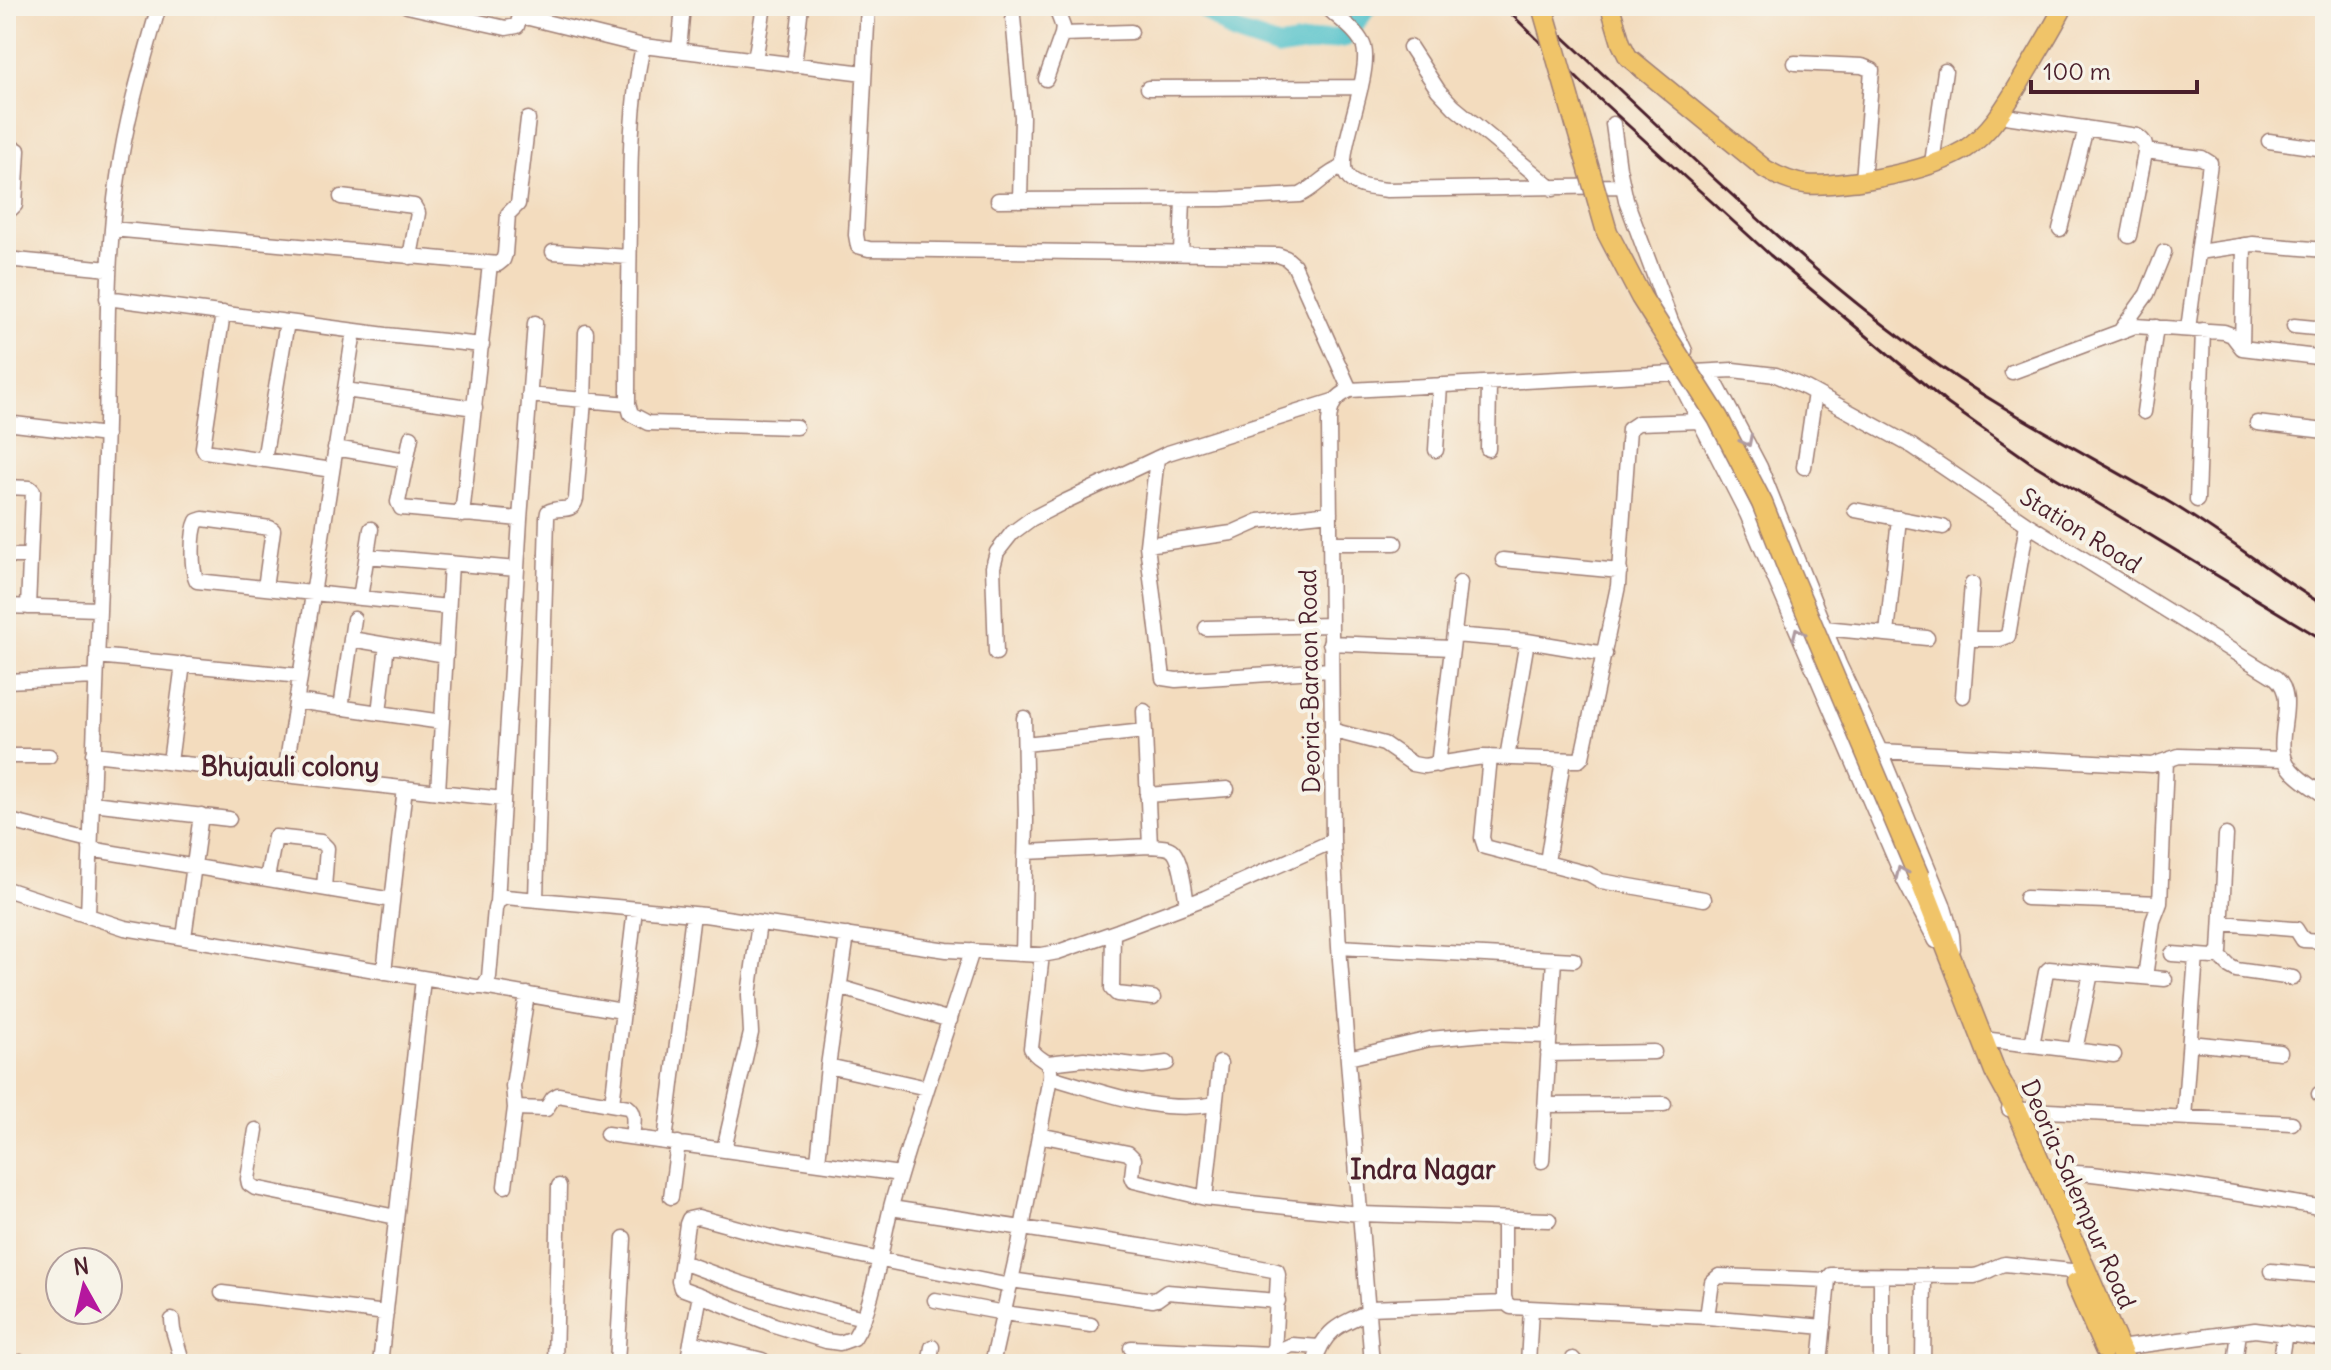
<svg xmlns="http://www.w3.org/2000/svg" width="2331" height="1370" font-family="Delius,sans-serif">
	<rect width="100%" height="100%" fill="#f7f3e8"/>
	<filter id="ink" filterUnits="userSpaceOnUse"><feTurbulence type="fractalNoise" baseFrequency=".0125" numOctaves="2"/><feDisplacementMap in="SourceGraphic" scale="16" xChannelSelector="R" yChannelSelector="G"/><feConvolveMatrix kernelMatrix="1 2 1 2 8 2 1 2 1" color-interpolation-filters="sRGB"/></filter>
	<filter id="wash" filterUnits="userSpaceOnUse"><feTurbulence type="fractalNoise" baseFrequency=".006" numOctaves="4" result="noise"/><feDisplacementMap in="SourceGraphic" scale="32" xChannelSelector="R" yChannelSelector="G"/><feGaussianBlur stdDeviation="1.8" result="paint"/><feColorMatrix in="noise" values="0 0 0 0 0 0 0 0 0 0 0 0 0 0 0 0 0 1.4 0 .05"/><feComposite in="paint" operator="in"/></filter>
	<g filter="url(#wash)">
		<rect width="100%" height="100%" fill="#f3dcbe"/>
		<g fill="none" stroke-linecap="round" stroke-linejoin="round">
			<!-- river -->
			<path stroke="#55c2cb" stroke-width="20" d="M1202,6L1235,32L1280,47L1345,37L1368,6"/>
		</g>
	</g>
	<g filter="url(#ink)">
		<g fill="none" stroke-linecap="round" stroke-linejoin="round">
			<!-- minor casing -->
			<g stroke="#9e7e74" stroke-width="17">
				<path id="minor" d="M407,6L506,28L517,26L523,6
					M868,6L856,235L858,246L869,249L1278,255L1286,258L1294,265L1350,390
					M1012,6L1022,117L1020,200
					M1326,6C1337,18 1359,31 1364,47C1372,78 1333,158 1347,176C1355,188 1374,188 1387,190L1623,186
					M521,16L643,46
					M1062,34L1131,32
					M1410,47L1438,90L1454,107L1553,189
					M679,50L683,6
					M755,60L764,6
					M1795,63L1862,66L1872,70L1863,180
					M794,65L801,6
					M1046,79L1062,34L1063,27L1055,6
					M1148,88L1361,87
					M1999,115L2137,136C2145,141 2146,145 2145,153L2129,236
					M1613,124L1619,168L1626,200L1671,321L1685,351
					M2269,141L2325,149
					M2145,151L2202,158L2210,163L2188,329
					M1932,163L1945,71
					M341,197L414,206L418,213L410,257
					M998,200L1222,199L1300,195C1317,187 1324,174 1343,167
					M6,208L11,209L15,205L18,150
					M112,229L498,264L503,260L505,254L508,214L518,204L528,119
					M2060,229L2086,128
					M553,252L629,257
					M2199,252L2253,244L2325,250
					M1181,253L1183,199
					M6,259L109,269
					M107,298L386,335L482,345
					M223,313L203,447L205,451L332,470
					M2294,326L2325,329
					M2121,330L2147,294L2164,252
					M2242,348L2244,245
					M1710,372L1760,467L1839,664L1880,751L1943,904L1952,935L1953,949
					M2012,372L2135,326L2224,332L2232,335L2242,348L2325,358
					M1675,373L1747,514L1904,880L1936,941
					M345,390L475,408
					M529,395L628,404
					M2144,412L2156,327
					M6,423L106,435
					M2257,423L2325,431
					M796,427L648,423L631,414L628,404C628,344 629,284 630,224C630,164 630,105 643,46L864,73
					M411,437L398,502L401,508L520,519
					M335,448L406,460
					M1488,449L1489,383
					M1436,450L1440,385
					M1157,458L1147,545L1163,678L1176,680L1330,670
					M264,460L287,322
					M1804,467L1815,393
					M6,487L30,488L33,491L28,607
					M2197,500L2203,330
					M1855,510L1943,527
					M462,515L490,264
					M1330,543H1395
					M1147,545L1232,533L1259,521L1330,513
					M6,556H30
					M367,556L517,569
					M1503,560L1620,571
					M265,588L273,530L270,528L203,519L197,521C191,533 191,570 197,581L448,607
					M360,598L371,529
					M6,606L98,609
					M1206,628L1330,625
					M1824,628L1927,638
					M1887,634L1899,518
					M1454,635L1527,641L1605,654
					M351,639L446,655
					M1967,639H2000L2008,636L2027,524
					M1330,643L1452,648
					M996,653L993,567L997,552L1012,533L1031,519L1066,501L1168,453L1333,401
					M97,656L300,676
					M6,681L96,677
					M1963,696L1972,584
					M296,701L442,722
					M341,708L354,619
					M1144,711L1150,846
					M379,713L387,645
					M1331,730L1384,744L1413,764L1424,766L1483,757L1579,760L1582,757L1618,586L1629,429L1638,423L1700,421
					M1025,744L1144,731
					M1880,751L2152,765L2179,756L2284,759
					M93,754L503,799
					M6,756H49
					M1490,757L1482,838L1485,847L1589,874L1601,881L1704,899
					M1507,758L1527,641
					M170,762L183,664
					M1438,765L1460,583
					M285,774L354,331
					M438,792L451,563
					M1147,795L1227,789
					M92,803L229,819
					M6,820L90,841
					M90,849L392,900
					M1026,852L1150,846C1156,847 1164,846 1170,849C1181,854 1185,892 1187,905
					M1547,862L1563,760
					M267,878L275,837L321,842L327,848L324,888
					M6,889L125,928L476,987H483L489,977L495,909L497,902L505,897L705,915L947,950L1042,955L1058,952L1118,931L1205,898L1333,841
					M2026,898L2160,903
					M536,899L547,518L548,512C559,505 572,515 576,499L584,400L586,332
					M497,902L520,519L535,323
					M88,916C93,762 99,609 105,455C109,362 104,269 118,177C126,118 143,62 159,6
					M2222,923L2292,929H2296L2303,940L2325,941
					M1113,933L1112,989L1117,994L1153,998
					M184,937L201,815
					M1339,947L1574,960
					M1023,954L1026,820L1024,718
					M2172,954L2213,957L2220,952L2226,835
					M2218,955L2229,966L2236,970L2293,978
					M384,972L405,788
					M2145,977L2153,921L2160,903L2166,761
					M483,987L622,1011
					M839,987L950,1020
					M1983,1039L2114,1055
					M2190,1043L2280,1052
					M2032,1045L2046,972L2049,969L2165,979
					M2075,1050L2091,973
					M1548,1054L1654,1052
					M1348,1058L1430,1039L1485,1034L1549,1036
					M1048,1063L1084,1059L1143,1066L1167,1063
					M828,1066L927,1088
					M1050,1077C1104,1092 1158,1115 1215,1104
					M2319,1094L2325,1095
					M612,1104L635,909
					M1545,1105L1664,1104
					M515,1108L546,1109L553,1098L558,1095L628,1107C637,1113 633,1127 632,1137
					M2009,1109L2292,1123
					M2184,1118L2196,956
					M256,1130L248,1179L249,1184L255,1188L396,1217
					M607,1134L900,1174
					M1039,1135L1128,1153L1134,1159L1132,1176L1134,1181L1205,1198L1287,1207L1360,1214L1549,1220
					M665,1141L693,914
					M724,1149L751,1033L749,995L759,923
					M818,1161L828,1066L847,935
					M1542,1161L1554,959
					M2043,1171L2092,1174L2189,1186L2325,1208
					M505,1186L515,1108L513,1086L527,994
					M671,1197L678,1143
					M1205,1198L1220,1063
					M891,1208L1147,1247L1273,1270L1277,1271L1278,1275L1274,1354
					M1504,1219V1297L1506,1303L1511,1307L1707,1317L1824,1327
					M682,1262C742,1285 801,1304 864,1318
					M2271,1271L2325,1276
					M1011,1280L1153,1300L1157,1299L1167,1292L1278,1301
					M222,1293L386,1313
					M700,1295L681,1288L679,1281L687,1224L689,1219L698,1217L778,1239L1010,1286
					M935,1300L1004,1313L1091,1325
					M1369,1308L1506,1303
					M1707,1317L1712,1282L1719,1276L1828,1280
					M172,1320L173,1330L183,1364
					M691,1342L762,1360L767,1364
					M1131,1348L1271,1354L1292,1345L1319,1347
					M2119,1348L2255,1330L2325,1339
					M1573,1359L1577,1364
					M21,1362V1364
					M380,1364L423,979
					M555,1364L559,1186
					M617,1364L624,1238
					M687,1364L700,1295L774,1325L826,1341L840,1343L854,1338C874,1307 882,1240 892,1203C916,1118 945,1035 972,951
					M929,1364L932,1347
					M992,1364L1019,1245L1050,1077C1052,1057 1038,1063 1031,1048L1042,955
					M1314,1364C1323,1331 1339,1324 1369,1312
					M1372,1364L1339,947L1333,841L1329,422C1330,405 1335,397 1350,390L1733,370L1776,375L1806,388L1912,446L2027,524L2276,678C2301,700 2269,743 2290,768C2298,779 2314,788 2325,796
					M1528,1364L1531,1309
					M1820,1364L1828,1280L1831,1275L1974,1276C1986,1274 1994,1266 2005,1264L2071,1271
					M1881,1364V1276
					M1923,1364L1924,1276
					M2235,1364L2239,1332
					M2280,1364L2285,1333"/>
			</g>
			<!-- major casing -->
			<g stroke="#9e7e74" stroke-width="21">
				<path id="major" d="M1610,6L1621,43L1628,57L1765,169C1801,190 1819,186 1859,181C1893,176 1933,168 1964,150C1995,130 2012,95 2031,64C2042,45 2054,26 2064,6"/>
			</g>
			<!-- highway casing -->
			<g stroke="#9e7e74" stroke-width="23">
				<path id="highway" d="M1919,877L1995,1071L2019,1115L2126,1364
					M2076,1283L2105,1349"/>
			</g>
			<!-- minor -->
			<use href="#minor" stroke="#fff" stroke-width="14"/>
			<!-- major -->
			<use href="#major" stroke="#f0c469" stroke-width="18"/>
			<!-- highway -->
			<use href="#highway" stroke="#f0c469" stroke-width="20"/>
			<!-- rail -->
			<path stroke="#4a1f2b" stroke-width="3" d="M1503,6L1583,84L1770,255L1948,404L2033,464L2325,641
				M1533,6L1561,35C1678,143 1791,258 1920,352C1997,409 2086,453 2169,502C2223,534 2272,574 2325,606"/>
			<!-- highway-bridge casing -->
			<g stroke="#9e7e74" stroke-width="23" stroke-linecap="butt">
				<path id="highway-bridge" d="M1542,6L1607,232L1641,297L1718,418L1762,503L1787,566L1919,877"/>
			</g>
			<!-- highway-bridge -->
			<use href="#highway-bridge" stroke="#f0c469" stroke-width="20"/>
		</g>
		<!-- one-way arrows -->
		<defs><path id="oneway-chevron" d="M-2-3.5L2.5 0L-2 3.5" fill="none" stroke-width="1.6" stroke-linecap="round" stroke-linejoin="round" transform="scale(2)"/></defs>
		<g stroke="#ae9aa0">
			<use href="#oneway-chevron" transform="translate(1747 441) rotate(63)"/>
			<use href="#oneway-chevron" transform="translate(1798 633) rotate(-114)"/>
			<use href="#oneway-chevron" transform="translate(1901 872) rotate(-114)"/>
		</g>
	</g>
	<g text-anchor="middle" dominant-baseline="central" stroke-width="8" stroke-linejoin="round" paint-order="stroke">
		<!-- street labels -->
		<g font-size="24" fill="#4a1f2b" stroke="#f7f3e8">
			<text transform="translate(2081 530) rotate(32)">Station Road</text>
			<text transform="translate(1309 681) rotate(-91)">Deoria-Baraon Road</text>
			<text transform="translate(2079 1194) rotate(66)">Deoria-Salempur Road</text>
		</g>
		<!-- neighbourhood labels -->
		<g font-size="26" font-weight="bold" fill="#4a1f2b" stroke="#f7f3e8">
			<text x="290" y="766">Bhujauli colony</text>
			<text x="1423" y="1169">Indra Nagar</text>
		</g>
	</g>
	<!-- margin -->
	<rect width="2331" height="1370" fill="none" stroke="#f7f3e8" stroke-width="32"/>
	<!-- north arrow -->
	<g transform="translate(84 1286) rotate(352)"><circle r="38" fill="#f7f3e8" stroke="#b29e9c" stroke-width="2"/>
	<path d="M0-6L14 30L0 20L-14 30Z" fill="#b5179e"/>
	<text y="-12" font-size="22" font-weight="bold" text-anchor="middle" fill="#4a1f2b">N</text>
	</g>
	<!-- scale -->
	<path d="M2031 80v12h166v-12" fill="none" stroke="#4a1f2b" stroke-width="4"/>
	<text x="2043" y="80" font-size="24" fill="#4a1f2b" stroke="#f7f3e8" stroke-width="6" paint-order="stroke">100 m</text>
</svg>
